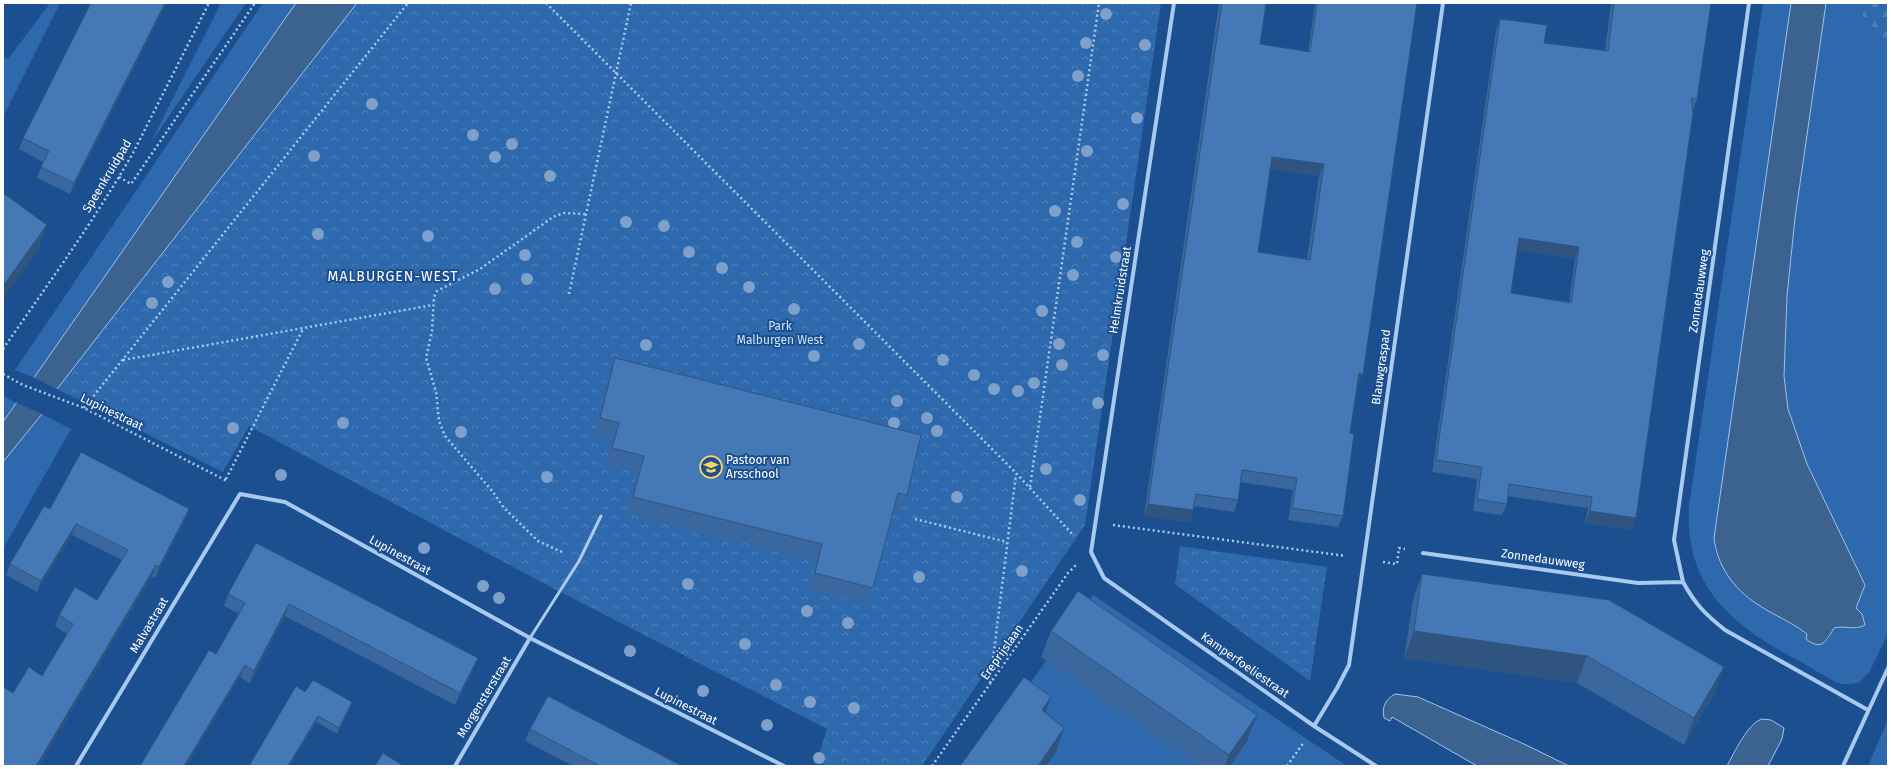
<svg xmlns="http://www.w3.org/2000/svg" width="1891" height="769" font-family="'Fira Sans',sans-serif">
	<defs>
		<pattern id="forest-firs" width="22" height="20" patternUnits="userSpaceOnUse"><rect width="22" height="20" fill="#2e69ad"/><path d="M5 1l3.5 6h-7zM16 11l3.5 6h-7z" fill="#4d80b9"/></pattern>
		<pattern id="park-crowns" width="20" height="18" patternUnits="userSpaceOnUse"><rect width="20" height="18" fill="#2e69ad"/><path d="M2 6a3 3 0 1 1 6 0M12 15a3 3 0 1 1 6 0" fill="none" stroke="#4d80b9"/></pattern>
	</defs>
	<rect width="100%" height="100%" fill="#1b4f8f"/>
	<!-- grass -->
	<path fill="#2e69ad" d="M50,3H60L3,117V56L8,59Z
		M221,3H246L150,144Z
		M263,3H296L35,378L15,370Z
		M1763,3H1791L1714,538L1715,550L1720,563L1756,603L1800,628L1818,645L1828,640L1834,628L1841,626L1858,629L1862,614L1856,608L1865,585L1807,464L1788,409L1784,376L1787,296L1795,218L1826,3H1863V17L1888,46V633L1870,671L1859,683C1854,683 1846,685 1841,684C1829,680 1812,668 1801,662C1734,627 1684,588 1689,506Z
		M4,396L16,403L3,422V397Z
		M42,414L71,429L3,549V462Z
		M1093,595L1347,766H971Z
		M1888,719V766H1868Z"/>
	<!-- forest -->
	<path fill="url(#forest-firs)" d="M1863,3H1888V46L1863,17Z"/>
	<!-- park -->
	<path fill="url(#park-crowns)" d="M357,3H1161L1085,525L922,766H826L817,761L827,729L545,584L249,426L223,472L57,389Z
		M1180,546L1327,567L1310,681L1175,584Z"/>
	<!-- water -->
	<path fill="#3c6290" stroke="#9cc4f0" d="M296,3H357L57,389L42,414L3,462V422Z
		M1791,3H1826L1795,218L1787,296L1784,376L1788,409L1807,464L1865,585L1856,608L1862,614L1865,625C1855,631 1845,625 1834,628C1826,642 1821,651 1806,639L1807,634C1792,622 1773,615 1757,604C1734,589 1717,566 1714,538Z
		M1395,694L1418,697L1524,744L1569,766H1477L1392,717L1390,721L1384,718C1382,706 1385,700 1395,694Z
		M1762,719L1771,720L1784,728L1782,739L1768,766H1727C1734,753 1748,723 1762,719Z"/>
	<!-- pier -->
	<path fill="#1b4f8f" d="M33,377L59,390L44,415L15,402Z"/>
	<g fill="none" stroke-linecap="round" stroke-linejoin="round">
		<!-- path -->
		<path stroke="#a9c9ee" stroke-width="2.5" stroke-dasharray="2 3" stroke-linecap="butt" d="M546,3L1016,473L1074,536
			M119,177L131,184L255,3
			M569,294L631,3
			M3,349C48,284 94,221 133,153L209,3
			M123,360L433,305
			M3,374L23,385L84,408L227,481
			M84,408L408,3
			M226,479L303,329
			M1030,487L1099,3
			M915,519L1007,542
			M1113,525L1346,556
			M562,552L538,541L504,508L493,492L445,436L439,421L436,392L426,358L432,331L434,297L437,291L480,269L553,217L564,213L585,214
			M1383,562L1397,564L1399,548L1405,549
			M990,683L1016,474
			M932,766L1068,573L1076,565
			M1287,766L1304,742"/>
		<!-- lane -->
		<path stroke="#a9c9ee" stroke-width="3" d="M530,638L579,561L601,516"/>
		<!-- street -->
		<path stroke="#a9c9ee" stroke-width="4" d="M1174,3L1091,552L1104,578L1314,726L1376,766
			M1423,553L1638,583L1683,582C1695,604 1705,614 1725,630L1868,710
			M1683,582L1674,540L1749,3
			M1314,726L1337,688L1349,665L1443,3
			M76,766L240,494L285,502L530,638L784,766
			M455,766L530,638
			M1843,766L1888,668"/>
	</g>
	<!-- trees -->
	<g fill="#7ea0ca">
		<circle cx="1106" cy="14" r="6"/>
		<circle cx="1086" cy="43" r="6"/>
		<circle cx="1145" cy="45" r="6"/>
		<circle cx="1078" cy="76" r="6"/>
		<circle cx="372" cy="104" r="6"/>
		<circle cx="1137" cy="118" r="6"/>
		<circle cx="473" cy="135" r="6"/>
		<circle cx="512" cy="144" r="6"/>
		<circle cx="1087" cy="151" r="6"/>
		<circle cx="314" cy="156" r="6"/>
		<circle cx="495" cy="157" r="6"/>
		<circle cx="550" cy="176" r="6"/>
		<circle cx="1123" cy="204" r="6"/>
		<circle cx="1055" cy="211" r="6"/>
		<circle cx="626" cy="222" r="6"/>
		<circle cx="664" cy="226" r="6"/>
		<circle cx="318" cy="234" r="6"/>
		<circle cx="428" cy="236" r="6"/>
		<circle cx="1077" cy="242" r="6"/>
		<circle cx="689" cy="252" r="6"/>
		<circle cx="525" cy="255" r="6"/>
		<circle cx="1116" cy="257" r="6"/>
		<circle cx="722" cy="268" r="6"/>
		<circle cx="1073" cy="275" r="6"/>
		<circle cx="527" cy="279" r="6"/>
		<circle cx="168" cy="282" r="6"/>
		<circle cx="749" cy="287" r="6"/>
		<circle cx="495" cy="289" r="6"/>
		<circle cx="152" cy="303" r="6"/>
		<circle cx="794" cy="309" r="6"/>
		<circle cx="1042" cy="311" r="6"/>
		<circle cx="859" cy="344" r="6"/>
		<circle cx="1059" cy="344" r="6"/>
		<circle cx="646" cy="345" r="6"/>
		<circle cx="1103" cy="355" r="6"/>
		<circle cx="814" cy="356" r="6"/>
		<circle cx="943" cy="360" r="6"/>
		<circle cx="1062" cy="365" r="6"/>
		<circle cx="974" cy="375" r="6"/>
		<circle cx="1034" cy="383" r="6"/>
		<circle cx="994" cy="389" r="6"/>
		<circle cx="1018" cy="391" r="6"/>
		<circle cx="897" cy="401" r="6"/>
		<circle cx="1098" cy="403" r="6"/>
		<circle cx="927" cy="418" r="6"/>
		<circle cx="343" cy="423" r="6"/>
		<circle cx="894" cy="423" r="6"/>
		<circle cx="233" cy="428" r="6"/>
		<circle cx="937" cy="431" r="6"/>
		<circle cx="461" cy="432" r="6"/>
		<circle cx="1046" cy="469" r="6"/>
		<circle cx="281" cy="475" r="6"/>
		<circle cx="547" cy="477" r="6"/>
		<circle cx="957" cy="497" r="6"/>
		<circle cx="1080" cy="500" r="6"/>
		<circle cx="424" cy="548" r="6"/>
		<circle cx="1022" cy="571" r="6"/>
		<circle cx="919" cy="577" r="6"/>
		<circle cx="688" cy="584" r="6"/>
		<circle cx="483" cy="586" r="6"/>
		<circle cx="499" cy="598" r="6"/>
		<circle cx="807" cy="611" r="6"/>
		<circle cx="848" cy="623" r="6"/>
		<circle cx="745" cy="644" r="6"/>
		<circle cx="630" cy="651" r="6"/>
		<circle cx="776" cy="685" r="6"/>
		<circle cx="703" cy="691" r="6"/>
		<circle cx="810" cy="702" r="6"/>
		<circle cx="854" cy="708" r="6"/>
		<circle cx="767" cy="725" r="6"/>
		<circle cx="819" cy="758" r="6"/>
	</g>
	<!-- wall -->
	<path fill="#3a679d" fill-rule="evenodd" d="M167,3L70,194L37,178L43,162L19,149L23,138Z
		M1219,3H1266L1260,44L1308,52L1315,3H1417L1359,385H1357L1350,433L1343,516L1338,527L1288,520L1293,490L1240,482L1238,500L1234,512L1194,506L1193,510L1189,522L1144,516ZM1270,169L1319,176L1307,259L1258,252Z
		M1611,3H1711L1697,99L1693,110H1692L1632,530L1585,523L1588,508L1508,496L1507,504L1502,515L1473,511L1477,479L1432,472L1496,30L1500,19L1544,43L1605,51ZM1517,250L1575,259L1569,302L1511,293Z
		M615,358L907,495L901,512L893,510L873,588L867,604L809,589L816,561L627,513L638,472L606,464L613,439L594,435L609,375Z
		M50,509H189L185,520L155,578L152,576L39,766L13,693L42,676L67,634L55,626L59,615L97,600L122,560L72,535L37,592L6,575L10,564Z
		M256,543L478,658L473,670L455,705L285,616L250,683L240,677L216,654L239,614L224,606L228,594Z
		M1422,574L1715,693L1684,745L1577,683L1404,658L1413,600Z
		M1051,631L1257,715L1247,741L1230,766H1198L1041,657Z
		M305,692L352,702L350,709L337,734L316,722L289,766H249Z
		M530,729L682,766H573L525,741Z"/>
	<!-- shaded-wall -->
	<path fill="#305480" d="M165,3H167L70,194L74,183Z
		M1272,157L1324,164L1319,176L1267,169Z
		M47,225L38,251L3,299V286Z
		M1519,238L1579,247L1575,259L1515,250Z
		M1359,373L1363,374L1359,385L1354,384Z
		M1148,504L1193,510L1189,522L1144,516Z
		M189,509L185,520L155,578L159,567Z
		M1590,511L1636,518L1632,530L1585,523Z
		M76,524L72,535L37,592L41,581Z
		M156,565L152,576L39,766H36Z
		M289,604L285,616L250,683L254,671Z
		M1414,631L1587,656L1577,683L1404,658Z
		M478,658L473,670L455,705L460,693Z
		M245,665L240,677L187,766H184Z
		M1724,667L1715,693L1684,745L1694,718Z
		M1051,697L1043,720L1042,710Z
		M352,702L350,709L337,734L339,728Z
		M1257,715L1247,741L1230,766H1225L1229,755Z
		M318,716L316,722L289,766H288Z
		M1064,728L1056,752L1046,766H1038Z"/>
	<!-- building -->
	<path fill="#4478b7" stroke="#305480" fill-rule="evenodd" d="M91,3H165L74,183L41,167L49,151L23,138Z
		M1222,3H1266L1260,44L1310,52L1317,3H1417L1363,374L1359,373L1350,433L1354,434L1343,516L1292,508L1297,478L1242,470L1238,500L1196,494L1193,510L1148,504ZM1272,157L1324,164L1310,260L1258,252Z
		M1614,3H1711L1697,99L1691,98L1693,113L1636,518L1590,511L1592,497L1509,484L1507,504L1477,499L1482,467L1436,460L1500,19L1547,25L1544,43L1608,51ZM1519,238L1579,247L1571,303L1511,293Z
		M3,193L47,225L3,286Z
		M615,358L921,435L907,495L898,493L873,588L815,573L822,544L633,497L644,456L612,448L619,423L600,418Z
		M81,452L189,509L159,567L156,565L36,766H3V687L13,693L29,667L42,676L73,624L59,615L75,587L97,600L128,550L76,524L41,581L10,564L44,506L50,509Z
		M256,543L478,658L460,693L289,604L254,671L245,665L184,766H140L209,650L216,654L245,603L228,594Z
		M1422,574L1609,600L1724,667L1694,718L1587,656L1414,631Z
		M1078,591L1257,715L1229,755L1051,631Z
		M1024,677L1051,697L1042,710L1064,728L1038,766H960Z
		M313,680L352,702L339,728L318,716L288,766H249L296,686L305,692Z
		M548,696L682,766H600L530,729Z
		M383,753L404,766H375Z"/>
	<!-- icons -->
	<defs>
		<g id="school-ring" transform="scale(1.15)"><circle r="9.5" fill="#1b4f8f" stroke="#ffd166" stroke-width="1.5"/><path d="M0-5L7-2L0 1L-7-2ZM-4 1L0 2.5L4 1V4Q0 6-4 4Z" fill="#ffd166"/></g>
	</defs>
	<g fill-rule="evenodd">
		<use href="#school-ring" x="711" y="467"/>
	</g>
	<g text-anchor="middle" dominant-baseline="central" stroke-width="4" stroke-linejoin="round" paint-order="stroke">
		<!-- street labels -->
		<g font-size="12" fill="#fff" stroke="#1b4f8f">
			<text transform="translate(107 176) rotate(-59)">Speenkruidpad</text>
			<text transform="translate(1120 290) rotate(-81)">Helmkruidstraat</text>
			<text transform="translate(1699 291) rotate(-82)">Zonnedauwweg</text>
			<text transform="translate(1381 367) rotate(-82)">Blauwgraspad</text>
			<text transform="translate(112 412) rotate(26)">Lupinestraat</text>
			<text transform="translate(400 555) rotate(29)">Lupinestraat</text>
			<text transform="translate(1543 559) rotate(8)">Zonnedauwweg</text>
			<text transform="translate(149 625) rotate(-59)">Malvastraat</text>
			<text transform="translate(1002 652) rotate(-55)">Ereprijslaan</text>
			<text transform="translate(1245 665) rotate(35)">Kamperfoeliestraat</text>
			<text transform="translate(484 697) rotate(-59)">Morgensterstraat</text>
			<text transform="translate(686 706) rotate(27)">Lupinestraat</text>
		</g>
		<!-- park labels -->
		<g font-size="12" fill="#cfe3fa" stroke="#1b4f8f">
			<text x="780" y="326">Park<tspan x="780" dy="14">Malburgen West</tspan></text>
		</g>
		<!-- poi labels -->
		<g font-size="12" fill="#fff" stroke="#1b4f8f" text-anchor="start">
			<text x="726" y="460">Pastoor van<tspan x="726" dy="14">Arsschool</tspan></text>
		</g>
		<!-- quarter labels -->
		<g font-size="14" letter-spacing="1" fill="#fff" stroke="#1b4f8f">
			<text x="393" y="276">MALBURGEN-WEST</text>
		</g>
	</g>
	<!-- border -->
	<rect width="1891" height="769" fill="none" stroke="#ffffff" stroke-width="8"/>
</svg>
